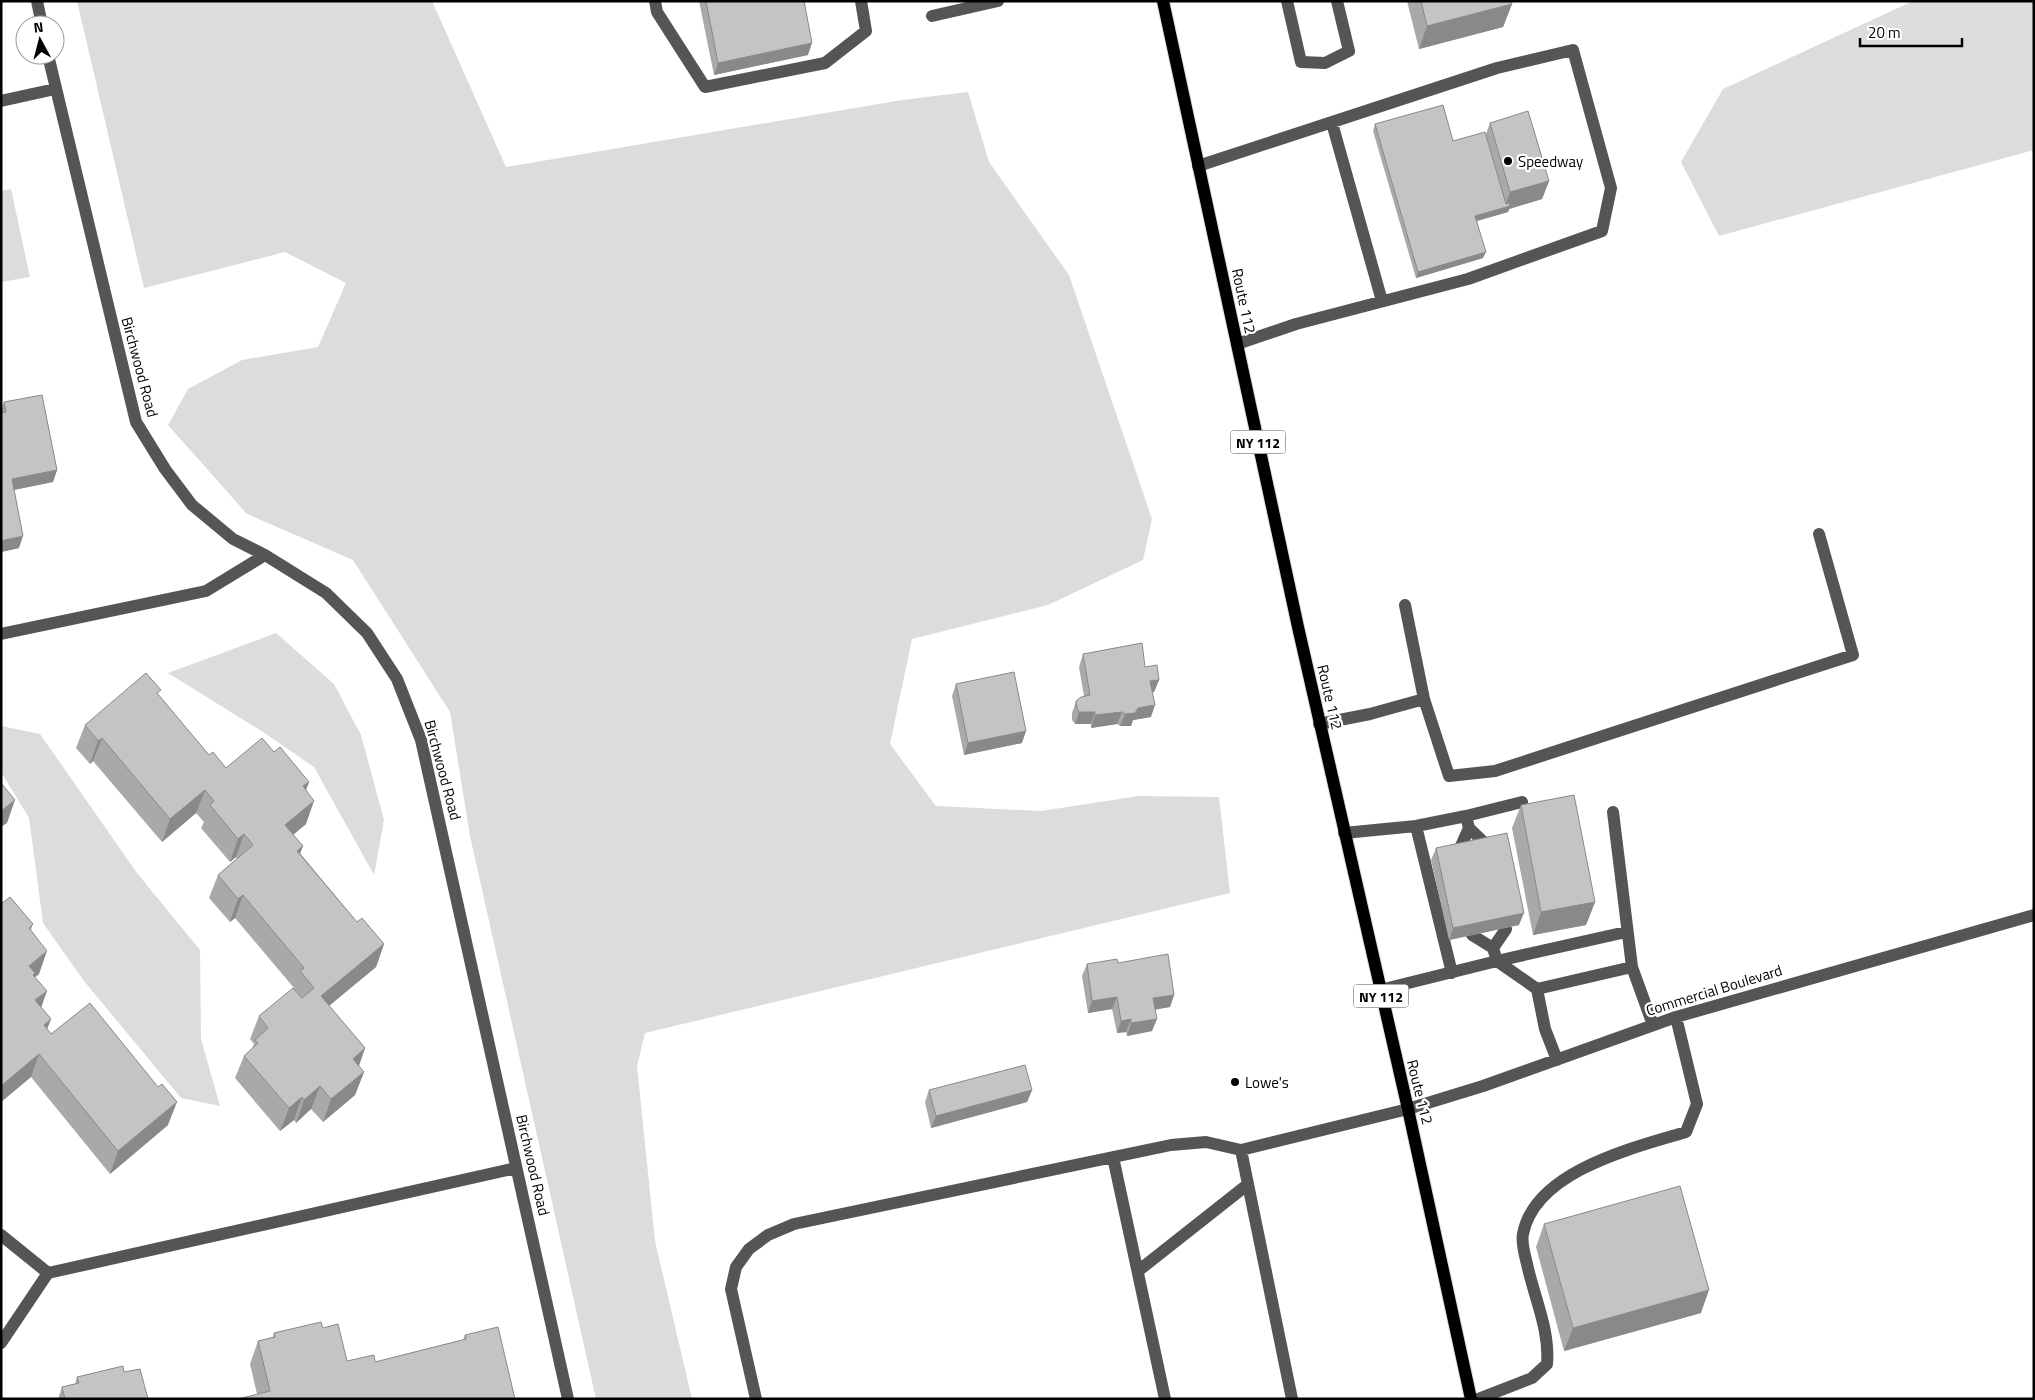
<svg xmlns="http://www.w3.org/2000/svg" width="2035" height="1400" font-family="'Titillium Web',sans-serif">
	<rect width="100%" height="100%" fill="#fff"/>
	<!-- green -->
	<path fill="#dcdcdc" d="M77,1H432L506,167L902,100L968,92L989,162L1069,275L1152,519L1143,560L1048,605L912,639L890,744L936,806L1041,811L1139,796L1219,797L1230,893L645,1033L637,1066L655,1241L692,1399H596L470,836L450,712L353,560L247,514L168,425L188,389L242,360L318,347L346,283L285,252L144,288Z
		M1913,1H2034V150L1719,236L1681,162L1723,89Z
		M11,189L30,277L1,282V191Z
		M276,633L334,684L361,735L384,820L374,875L314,767L263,732L168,673Z
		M1,726L40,734L137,873L200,950L201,1039L220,1106L181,1098L84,981L43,923L29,818L1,772Z"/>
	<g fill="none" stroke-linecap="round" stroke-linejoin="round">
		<!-- major casing -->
		<g stroke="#dbdbdb" stroke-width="14">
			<path id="major" d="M1163,1L1298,627L1408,1109L1471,1399"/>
		</g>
		<!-- minor -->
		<path stroke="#555" stroke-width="12" d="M37,1L42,25
			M655,1L657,12L705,87L825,63L866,31L861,1
			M1287,1L1301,62L1325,63L1349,51L1337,1
			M932,16L998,1
			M48,55L136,422L165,469L192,505L233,539L265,555L326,593L367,633L397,679L421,740L568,1399
			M1,101L55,89
			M1332,123L1382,301
			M1198,166L1497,68L1573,50L1611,188L1602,231L1468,279L1296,324L1237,344
			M1,634L206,591L265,555
			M1424,699L1449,776L1495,771L1853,655L1819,534
			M1319,724L1370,714L1424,699L1405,605
			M1613,812L1632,967
			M1466,816L1522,802
			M1416,826L1466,816L1469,828
			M1344,833L1416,826L1452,973
			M1457,855L1469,828L1490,848
			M1472,935L1493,948L1497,961L1626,932
			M1493,948L1506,929
			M1380,990L1497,961L1537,989
			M1557,1060L1545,1029L1537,989L1632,967L1653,1025
			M1241,1150L1292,1399
			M1113,1157L1165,1399
			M1,1235L48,1273L516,1168
			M1138,1271L1247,1185
			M1,1343L48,1273
			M756,1399L731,1289L736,1267L749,1249L768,1235L794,1224L1171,1145L1206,1142L1241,1150L1408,1109L1483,1086L1676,1017L2034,915
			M1478,1399L1532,1378L1547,1364C1550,1330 1534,1297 1527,1264C1525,1256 1521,1242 1523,1234C1535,1171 1633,1148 1686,1132L1697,1104L1676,1017"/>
		<!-- major -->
		<use href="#major" stroke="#000" stroke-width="12"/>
	</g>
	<!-- wall -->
	<path fill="#a9a9a9" d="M699,1H804L808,55L714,75Z
		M1407,1H1511L1512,4L1503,27L1419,49Z
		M1490,123L1549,181L1542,199L1509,209L1508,212L1477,221L1483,258L1416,278L1373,131L1375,124L1453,141L1486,134Z
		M4,402L57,470L53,482L14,490L19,548L1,552V410Z
		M1083,654L1145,667L1159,680L1154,692H1152L1151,717L1133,720L1131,726H1120L1117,724L1091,728V724H1075L1072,720V713L1076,701L1084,696L1079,667Z
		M956,684L1022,743L964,755L952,696Z
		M159,696L209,755L226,768L274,752L309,782L306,790V824L293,835L303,846L300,853L357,922L384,944L376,967L329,1006L365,1048L359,1066L364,1072L355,1095L323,1122L311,1109L296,1123L294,1120L280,1131L235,1078L244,1056L252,1049L254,1044L250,1039L259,1016L294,988L235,918L230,922L209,898L218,875L237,859L236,857L230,862L201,828L204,822L196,813L162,842L93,761L90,764L76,748L85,725Z
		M1521,805L1595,902L1586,925L1533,935L1512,828Z
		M1436,848L1519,925L1449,940L1431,860Z
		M1,904L33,924L31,930L39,974L35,977L41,1007L51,1019L47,1029L51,1034L168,1125L110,1174L31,1077L1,1102Z
		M1118,963L1174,995L1170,1007L1155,1010L1152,1031L1127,1036L1126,1032L1117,1033L1112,1009L1088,1013L1082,976L1087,964Z
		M929,1090H1032L1027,1102L931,1128L925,1102Z
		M1544,1224L1701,1313L1564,1351L1536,1247Z
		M323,1328L347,1361L375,1362L463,1340L465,1335L515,1399L257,1394L250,1364L258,1341L273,1337L274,1333Z
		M124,1372L148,1399H58L62,1387L75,1384L77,1377Z"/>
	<!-- shaded-wall -->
	<path fill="#898989" d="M1512,4L1503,27L1419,49L1427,26Z
		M812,43L808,55L714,75L718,63Z
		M1549,181L1542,199L1509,209L1508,212L1473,222L1475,216L1505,207L1510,192Z
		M1486,252L1483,258L1416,278L1418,272Z
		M57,470L53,482L8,491L12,479Z
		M23,536L19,548L1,552V541Z
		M1159,680L1154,692L1146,693L1150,681Z
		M1155,705L1151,717L1133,720L1131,726H1120L1125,714L1138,708Z
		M1079,712H1095L1091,724H1075Z
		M1122,712L1117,724L1091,728L1095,715Z
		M1026,731L1022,743L964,755L968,743Z
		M102,738L93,761L90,764L98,741Z
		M309,782L300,805L303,786Z
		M205,790L196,813L162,842L170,819Z
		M15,800L7,823L1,827V811Z
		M314,801L306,824L277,848L285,825Z
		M244,834L236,857L230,862L238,839Z
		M303,846L294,869L297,851Z
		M243,895L235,918L230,922L238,899Z
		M1595,902L1586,925L1533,935L1541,912Z
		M1524,913L1519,925L1449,940L1453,928Z
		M384,944L376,967L313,1019L321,996Z
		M47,951L39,974L33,979L29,966Z
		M47,991L39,1014L35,1000Z
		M1174,995L1170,1007L1149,1010L1153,998Z
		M1117,997L1112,1009L1088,1013L1092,1001Z
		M51,1019L42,1042L44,1025Z
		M1131,1019L1126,1032L1117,1033L1121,1021Z
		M1157,1019L1152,1031L1127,1036L1131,1023Z
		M365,1048L357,1071L353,1059Z
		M39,1054L31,1077L1,1102V1086Z
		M364,1072L355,1095L323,1122L331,1099Z
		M320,1086L311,1109L296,1123L304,1100Z
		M1032,1090L1027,1102L931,1128L936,1116Z
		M302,1097L294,1120L280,1131L289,1108Z
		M177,1102L168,1125L110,1174L118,1151Z
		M1709,1290L1701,1313L1564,1351L1573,1328Z"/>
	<!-- building -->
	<path fill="#c4c4c4" stroke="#898989" d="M706,1H804L812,43L718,63Z
		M1421,1H1511L1512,4L1427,26Z
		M1443,105L1453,141L1485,132L1506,204L1509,203L1510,206L1475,216L1486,252L1418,272L1375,124Z
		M1528,111L1549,181L1510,192L1490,123Z
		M42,395L57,470L12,479L23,536L1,541V413L6,412L4,402Z
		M1142,643L1145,667L1157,665L1159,680L1150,681L1155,705L1138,708L1135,713L1125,714L1122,712L1095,715V712H1079L1077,708L1076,701L1081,697L1090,695L1083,654Z
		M1014,672L1026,731L968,743L956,684Z
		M146,673L161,690L157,693L209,755L213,752L226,768L262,738L274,752L280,747L309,782L303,786L314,801L285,825L303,846L297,851L357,922L362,918L384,944L321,996L365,1048L353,1059L364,1072L331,1099L320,1086L304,1100L302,1097L289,1108L244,1056L258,1043L255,1040L268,1028L259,1016L293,988L302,998L314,988L300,971L304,968L243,895L238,899L218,875L253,845L244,834L238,839L210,805L214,801L205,790L170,819L102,738L98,741L85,725Z
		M1,783L15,800L1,811Z
		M1574,795L1595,902L1541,912L1521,805Z
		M1507,833L1524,913L1453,928L1436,848Z
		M10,897L33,924L29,928L47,951L29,966L35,973L33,975L47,991L35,1000L51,1019L44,1025L51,1034L90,1003L158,1087L162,1084L177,1102L118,1151L39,1054L1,1086V904Z
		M1168,954L1174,995L1153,998L1157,1019L1131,1023V1019L1121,1021L1117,997L1092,1001L1087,964L1117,959L1118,963Z
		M1025,1065L1032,1090L936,1116L929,1090Z
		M1680,1186L1709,1290L1573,1328L1544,1224Z
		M321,1322L323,1328L338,1324L347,1361L374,1355L375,1362L466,1339L465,1335L498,1327L515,1399H238L270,1391L258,1341L275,1337L274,1333Z
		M123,1366L124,1372L140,1369L148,1399H65L62,1387L79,1383L77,1377Z"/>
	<!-- markers -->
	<g fill="#000" stroke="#fff" stroke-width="2">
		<circle cx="1508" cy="161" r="5"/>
		<circle cx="1235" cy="1082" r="5"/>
	</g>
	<g text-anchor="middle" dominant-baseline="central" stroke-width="4.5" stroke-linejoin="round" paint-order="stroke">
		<!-- shield labels -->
		<g fill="#fff" stroke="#4c4c4c" stroke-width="1">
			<rect x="1230.5" y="430.5" width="55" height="23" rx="4"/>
			<rect x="1353.5" y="984.5" width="55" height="23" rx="4"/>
		</g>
		<g font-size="14" font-weight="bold" fill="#000">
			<text x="1258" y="442">NY 112</text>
			<text x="1381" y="996">NY 112</text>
		</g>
		<!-- poi labels -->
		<g font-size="15" fill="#000" stroke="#fff" text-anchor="start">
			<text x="1518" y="161">Speedway</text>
			<text x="1245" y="1082">Lowe's</text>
		</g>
		<!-- street labels -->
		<g font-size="15" fill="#000" stroke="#fff">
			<text transform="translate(1244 301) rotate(78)">Route 112</text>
			<text transform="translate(140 367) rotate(75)">Birchwood Road</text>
			<text transform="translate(1330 697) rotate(77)">Route 112</text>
			<text transform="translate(443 770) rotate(75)">Birchwood Road</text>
			<text transform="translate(1714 990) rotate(-17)">Commercial Boulevard</text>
			<text transform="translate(1420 1092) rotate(76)">Route 112</text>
			<text transform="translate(533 1165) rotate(77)">Birchwood Road</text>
		</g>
	</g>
	<!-- border -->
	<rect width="2035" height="1400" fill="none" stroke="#000000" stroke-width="5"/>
	<!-- north arrow -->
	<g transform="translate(40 40) rotate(353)"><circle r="24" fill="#ffffff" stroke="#999999"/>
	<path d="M0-4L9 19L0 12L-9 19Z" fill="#000000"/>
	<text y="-8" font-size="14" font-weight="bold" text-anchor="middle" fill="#000000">N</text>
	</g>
	<!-- scale -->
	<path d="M1860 38v8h102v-8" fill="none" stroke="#000000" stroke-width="2.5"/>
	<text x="1868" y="38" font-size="15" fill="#000000" stroke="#ffffff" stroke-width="4" paint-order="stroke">20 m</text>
</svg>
